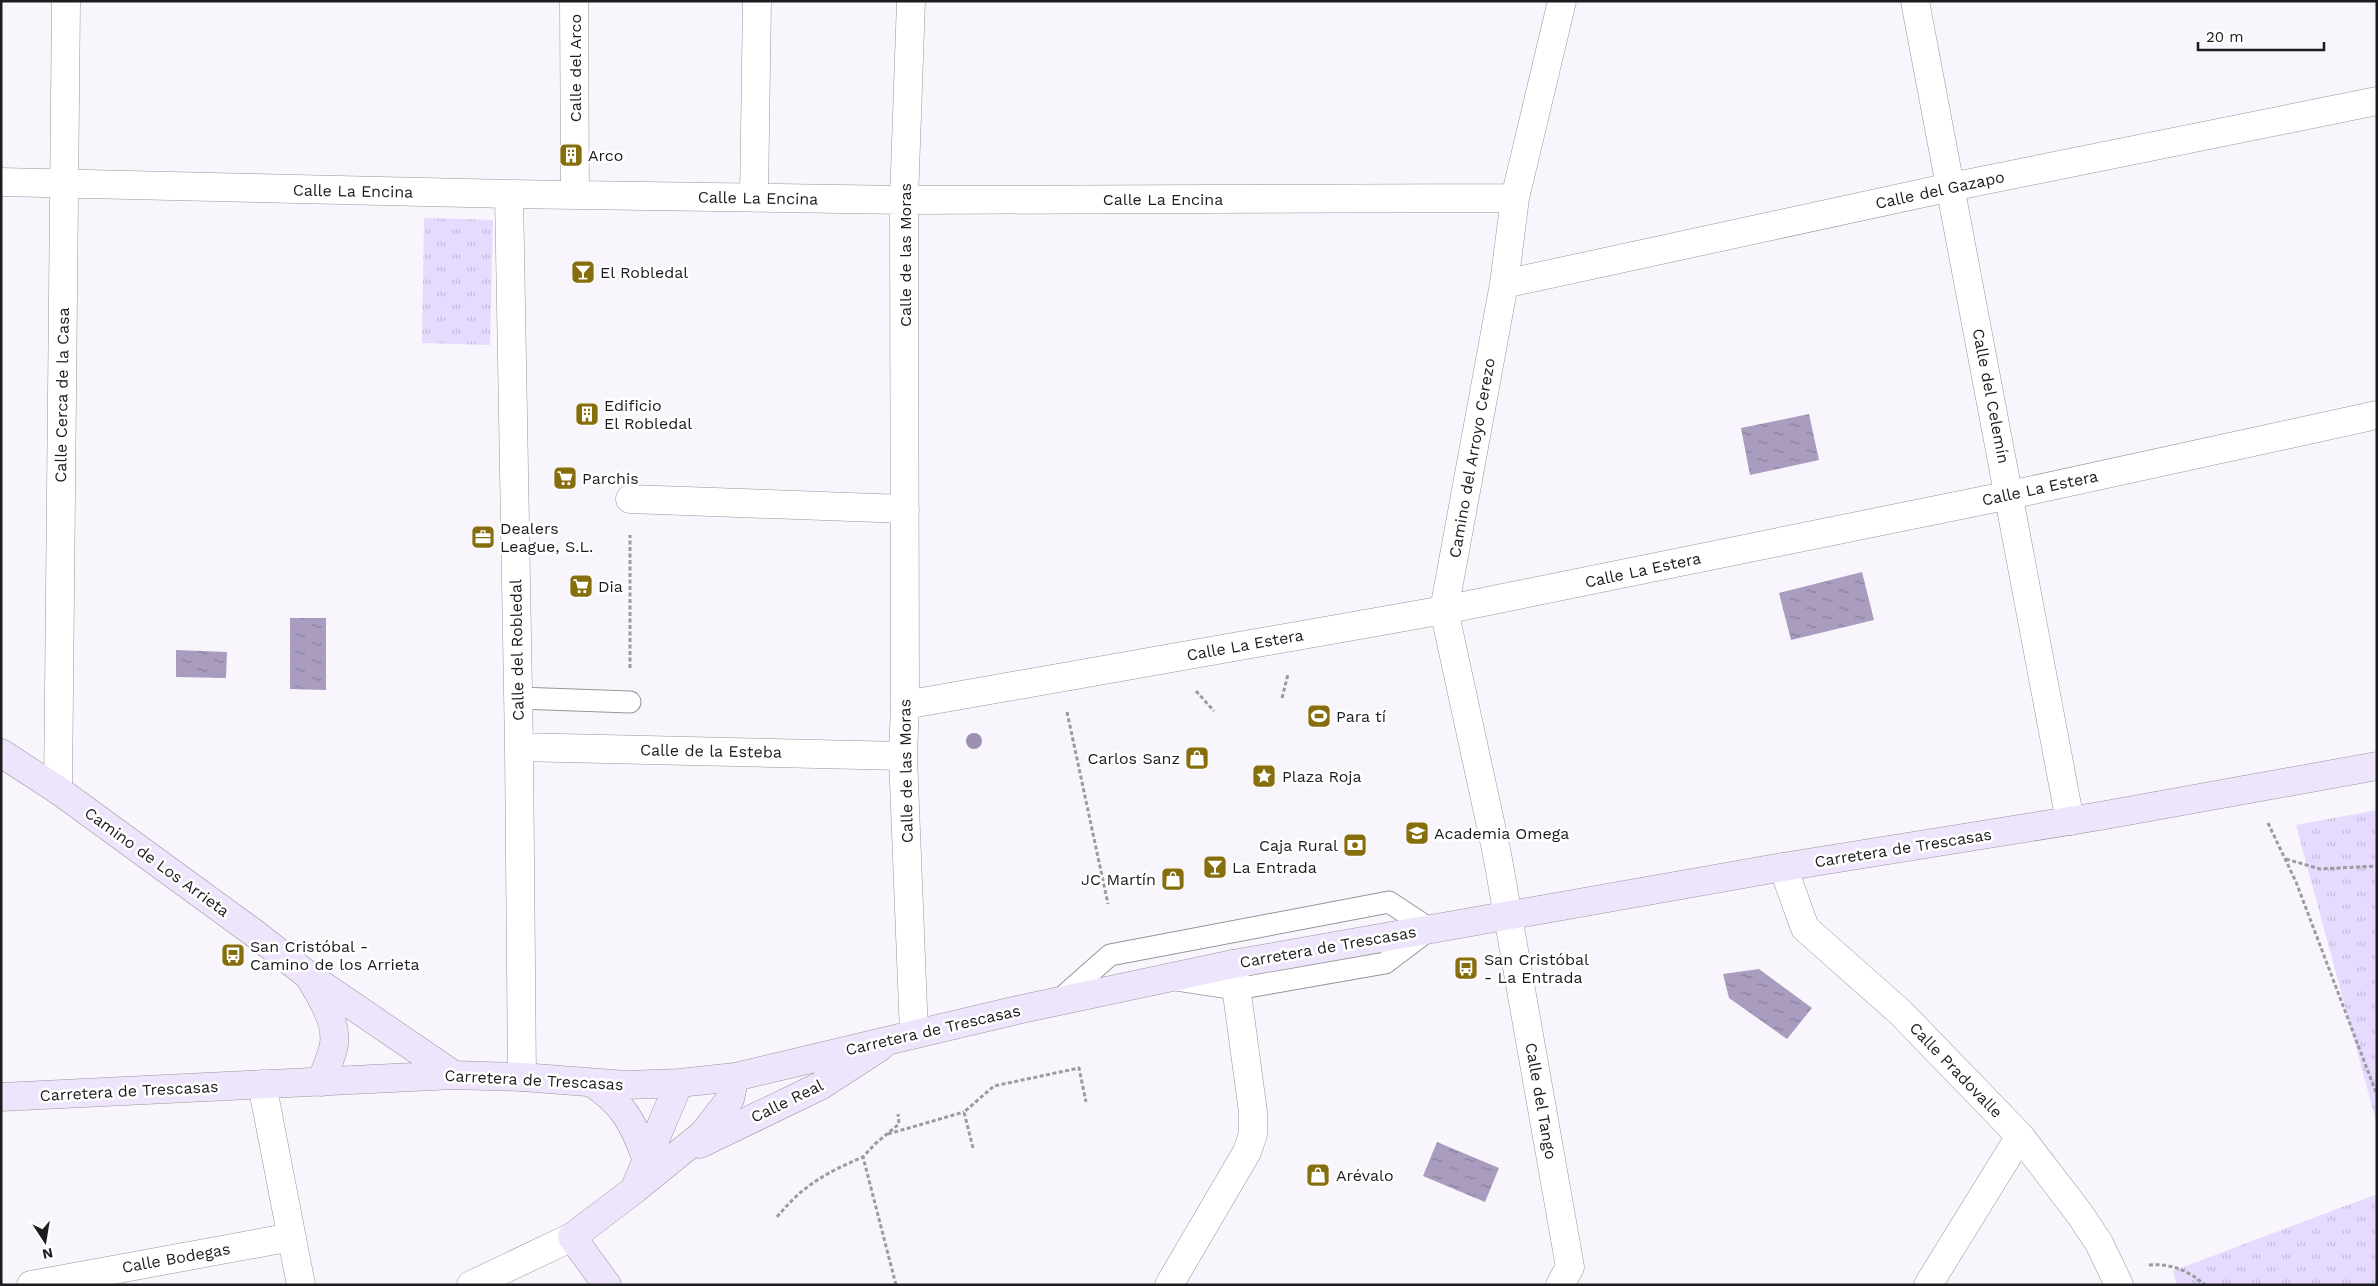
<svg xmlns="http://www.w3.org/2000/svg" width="2378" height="1286" font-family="'Work Sans',sans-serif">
	<defs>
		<pattern id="grass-tufts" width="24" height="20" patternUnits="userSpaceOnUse" patternTransform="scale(1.25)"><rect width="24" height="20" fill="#e7daff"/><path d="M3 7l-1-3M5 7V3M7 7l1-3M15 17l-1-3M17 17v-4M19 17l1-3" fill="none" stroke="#c6bada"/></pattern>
		<pattern id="water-ripples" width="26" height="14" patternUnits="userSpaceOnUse" patternTransform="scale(1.25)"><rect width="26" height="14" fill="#a99cbf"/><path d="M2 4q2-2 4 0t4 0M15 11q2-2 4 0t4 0" fill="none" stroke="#897e9b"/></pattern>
	</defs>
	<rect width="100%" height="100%" fill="#f8f6fc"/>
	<!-- grass -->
	<path fill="url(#grass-tufts)" d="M424,218L493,220L490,345L422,343Z
		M2377,810V1125L2296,825Z
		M2377,1194V1285H2177L2173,1271Z"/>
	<!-- water -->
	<path fill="url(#water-ripples)" d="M1809,414L1819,460L1750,475L1741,428Z
		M1862,572L1874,620L1791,640L1779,593Z
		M290,618H326V690L290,689Z
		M176,650L227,652L226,678L176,677Z
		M1759,969L1812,1008L1787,1039L1729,998L1723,974Z
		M1437,1142L1499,1168L1485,1202L1423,1176Z"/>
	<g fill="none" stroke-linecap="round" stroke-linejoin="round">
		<!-- lane casing -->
		<g stroke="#97959a" stroke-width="23">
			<path id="lane" d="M518,698L630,702
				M1058,1001L1110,955L1389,902L1430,929L1385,963L1236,989L1177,980"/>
		</g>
		<!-- street casing -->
		<g stroke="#97959a" stroke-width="29">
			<path id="street" d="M574,1L575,195
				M911,1L904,200L905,705L903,756L914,1034
				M1915,1L2070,821
				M1,182L509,194L904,200L1515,198
				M509,194L519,747L522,1077
				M754,198L757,1
				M1504,284L1951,187L2377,101
				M630,499L905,509
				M905,705L1444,610L2010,495L2377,415
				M519,747L903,756
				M58,790L66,1
				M1783,867L1805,928L1900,1012L2020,1136L2079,1213L2099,1243L2119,1285
				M262,1084L301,1285
				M31,1285L292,1237
				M471,1285L572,1237
				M1169,1285L1247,1152L1253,1134V1112L1233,964
				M1560,1285L1570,1267L1497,854L1444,610L1504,284L1515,198L1562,1
				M1928,1285L2020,1136"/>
		</g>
		<!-- secondary casing -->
		<g stroke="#97959a" stroke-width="29">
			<path id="secondary" d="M1,753L58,790L254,933L309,976L454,1075
				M310,978C321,997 337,1021 334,1044C332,1057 325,1070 321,1082
				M592,1083C623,1103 634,1124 646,1158
				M1,1097L454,1075L522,1077L626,1085L679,1083L735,1077L1017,1010L1233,964L1783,867L2100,816L2377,766
				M700,1144L820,1086L880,1047
				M634,1190L679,1083
				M607,1285L572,1237L634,1190L704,1133L730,1099L735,1077"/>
		</g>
		<!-- path -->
		<path stroke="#9c9ba0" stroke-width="3" stroke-dasharray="4 2.5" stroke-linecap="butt" d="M630,668V535
			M1196,691L1214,711
			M1282,698L1288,674
			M1067,712L1108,904
			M2268,823L2296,882L2377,1095
			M2286,859L2320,869L2377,866
			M888,1134L964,1112
			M973,1148L964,1112L994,1086L1079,1068L1086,1102
			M777,1217C802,1186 827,1172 863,1157
			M2149,1265C2171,1263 2189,1271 2205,1285
			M896,1285L863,1157L875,1144L899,1124L898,1114"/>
		<!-- lane -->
		<use href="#lane" stroke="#fff" stroke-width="21"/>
		<!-- street -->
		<use href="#street" stroke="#fff" stroke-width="28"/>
		<!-- secondary -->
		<use href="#secondary" stroke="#eee5fd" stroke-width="28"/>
	</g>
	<!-- trees -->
	<circle fill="#9c90ae" cx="974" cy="741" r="8"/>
	<!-- icons -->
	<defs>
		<g id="building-square" transform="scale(1.25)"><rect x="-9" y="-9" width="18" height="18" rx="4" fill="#876e0d" stroke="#fff"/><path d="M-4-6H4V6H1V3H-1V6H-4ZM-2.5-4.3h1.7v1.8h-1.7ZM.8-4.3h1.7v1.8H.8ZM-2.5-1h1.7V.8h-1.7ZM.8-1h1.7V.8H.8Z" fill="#fff"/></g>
		<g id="bar-square" transform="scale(1.25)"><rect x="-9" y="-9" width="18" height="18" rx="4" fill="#876e0d" stroke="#fff"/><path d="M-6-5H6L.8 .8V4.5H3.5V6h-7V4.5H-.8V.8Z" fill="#fff"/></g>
		<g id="supermarket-square" transform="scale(1.25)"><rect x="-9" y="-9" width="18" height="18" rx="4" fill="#876e0d" stroke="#fff"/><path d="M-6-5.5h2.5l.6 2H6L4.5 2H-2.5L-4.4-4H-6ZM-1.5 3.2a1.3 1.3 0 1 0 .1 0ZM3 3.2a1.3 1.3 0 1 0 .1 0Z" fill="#fff"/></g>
		<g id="office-square" transform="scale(1.25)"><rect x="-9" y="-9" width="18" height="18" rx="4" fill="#876e0d" stroke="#fff"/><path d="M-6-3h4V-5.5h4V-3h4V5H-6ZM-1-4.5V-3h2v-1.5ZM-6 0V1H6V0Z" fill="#fff"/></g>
		<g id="stadium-square" transform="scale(1.25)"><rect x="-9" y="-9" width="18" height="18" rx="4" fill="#876e0d" stroke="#fff"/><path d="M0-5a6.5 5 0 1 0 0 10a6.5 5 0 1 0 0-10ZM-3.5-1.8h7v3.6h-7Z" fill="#fff"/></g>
		<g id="shop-square" transform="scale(1.25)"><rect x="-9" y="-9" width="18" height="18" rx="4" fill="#876e0d" stroke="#fff"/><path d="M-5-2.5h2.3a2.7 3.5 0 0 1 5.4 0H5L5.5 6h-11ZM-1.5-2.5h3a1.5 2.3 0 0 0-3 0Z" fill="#fff"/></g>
		<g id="sight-square" transform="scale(1.25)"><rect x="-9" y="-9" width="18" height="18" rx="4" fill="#876e0d" stroke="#fff"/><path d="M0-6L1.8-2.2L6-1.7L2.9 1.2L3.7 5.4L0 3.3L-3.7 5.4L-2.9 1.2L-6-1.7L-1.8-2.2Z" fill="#fff"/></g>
		<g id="school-square" transform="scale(1.25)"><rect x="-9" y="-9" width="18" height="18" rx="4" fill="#876e0d" stroke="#fff"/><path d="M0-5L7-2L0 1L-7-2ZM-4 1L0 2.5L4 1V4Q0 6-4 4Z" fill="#fff"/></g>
		<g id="bank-square" transform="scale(1.25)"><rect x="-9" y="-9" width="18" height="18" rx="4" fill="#876e0d" stroke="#fff"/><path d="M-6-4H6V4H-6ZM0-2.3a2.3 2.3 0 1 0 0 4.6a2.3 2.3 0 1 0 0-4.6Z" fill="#fff"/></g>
		<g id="bus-square" transform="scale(1.25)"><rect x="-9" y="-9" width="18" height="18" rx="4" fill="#876e0d" stroke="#fff"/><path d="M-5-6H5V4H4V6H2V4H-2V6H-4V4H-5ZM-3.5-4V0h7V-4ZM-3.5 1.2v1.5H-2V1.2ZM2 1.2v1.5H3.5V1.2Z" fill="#fff"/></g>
	</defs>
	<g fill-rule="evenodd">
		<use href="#building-square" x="571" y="155"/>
		<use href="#bar-square" x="583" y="272"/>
		<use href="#building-square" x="587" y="414"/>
		<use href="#supermarket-square" x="565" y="478"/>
		<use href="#office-square" x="483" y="537"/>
		<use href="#supermarket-square" x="581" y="586"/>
		<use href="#stadium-square" x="1319" y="716"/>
		<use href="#shop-square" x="1197" y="758"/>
		<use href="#sight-square" x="1264" y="776"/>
		<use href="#school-square" x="1417" y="833"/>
		<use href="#bank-square" x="1355" y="845"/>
		<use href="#bar-square" x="1215" y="867"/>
		<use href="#shop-square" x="1173" y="879"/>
		<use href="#bus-square" x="233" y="955"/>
		<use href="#bus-square" x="1466" y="968"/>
		<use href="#shop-square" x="1318" y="1175"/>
	</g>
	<g text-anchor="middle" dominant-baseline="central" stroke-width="5" stroke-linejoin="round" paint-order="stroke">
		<!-- street labels -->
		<g font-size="16" fill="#1c1c1e" stroke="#fff">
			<text transform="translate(575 68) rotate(-90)">Calle del Arco</text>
			<text transform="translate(1940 190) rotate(-12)">Calle del Gazapo</text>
			<text transform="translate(353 191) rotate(1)">Calle La Encina</text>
			<text transform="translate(758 198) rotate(1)">Calle La Encina</text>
			<text x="1163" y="199">Calle La Encina</text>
			<text transform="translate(905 255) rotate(-90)">Calle de las Moras</text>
			<text transform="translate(62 395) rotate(-89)">Calle Cerca de la Casa</text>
			<text transform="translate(1991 396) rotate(79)">Calle del Celemín</text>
			<text transform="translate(1472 458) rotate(-80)">Camino del Arroyo Cerezo</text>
			<text transform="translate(2040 488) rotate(-12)">Calle La Estera</text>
			<text transform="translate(1643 570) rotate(-12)">Calle La Estera</text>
			<text transform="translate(1245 645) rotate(-10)">Calle La Estera</text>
			<text transform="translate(517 650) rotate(-91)">Calle del Robledal</text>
			<text transform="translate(711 751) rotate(1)">Calle de la Esteba</text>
			<text transform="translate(906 771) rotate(-91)">Calle de las Moras</text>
			<text transform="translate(1903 848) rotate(-9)">Carretera de Trescasas</text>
			<text transform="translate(157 862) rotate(36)">Camino de Los Arrieta</text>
			<text transform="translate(1328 947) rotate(-10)">Carretera de Trescasas</text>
			<text transform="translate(933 1030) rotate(-13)">Carretera de Trescasas</text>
			<text transform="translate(1956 1070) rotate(46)">Calle Pradovalle</text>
			<text transform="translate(534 1080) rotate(3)">Carretera de Trescasas</text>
			<text transform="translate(129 1091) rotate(-3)">Carretera de Trescasas</text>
			<text transform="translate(787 1101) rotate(-26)">Calle Real</text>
			<text transform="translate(1541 1101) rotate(80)">Calle del Tango</text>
			<text transform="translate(176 1258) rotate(-10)">Calle Bodegas</text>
		</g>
		<!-- poi labels -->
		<g font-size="16" fill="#1c1c1e" stroke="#fff" text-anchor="start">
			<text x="588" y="155">Arco</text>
			<text x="600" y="272">El Robledal</text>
			<text x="604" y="405">Edificio<tspan x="604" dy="18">El Robledal</tspan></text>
			<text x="582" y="478">Parchis</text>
			<text x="500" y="528">Dealers<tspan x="500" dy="18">League, S.L.</tspan></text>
			<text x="598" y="586">Dia</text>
			<text x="1336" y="716">Para tí</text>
			<text x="1180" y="758" text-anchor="end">Carlos Sanz</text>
			<text x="1282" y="776">Plaza Roja</text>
			<text x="1434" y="833">Academia Omega</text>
			<text x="1338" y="845" text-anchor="end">Caja Rural</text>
			<text x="1232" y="867">La Entrada</text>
			<text x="1156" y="879" text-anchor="end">JC Martín</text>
			<text x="250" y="946">San Cristóbal -<tspan x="250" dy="18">Camino de los Arrieta</tspan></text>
			<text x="1484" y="959">San Cristóbal<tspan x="1484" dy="18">- La Entrada</tspan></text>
			<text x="1336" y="1175">Arévalo</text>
		</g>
	</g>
	<!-- border -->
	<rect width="2378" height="1286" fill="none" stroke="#1c1c1e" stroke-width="5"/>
	<!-- north arrow -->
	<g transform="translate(45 1241) rotate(168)" stroke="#ffffff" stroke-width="4" paint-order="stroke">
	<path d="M0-4L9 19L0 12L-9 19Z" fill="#1c1c1e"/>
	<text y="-8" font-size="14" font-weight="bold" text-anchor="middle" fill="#1c1c1e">N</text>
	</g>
	<!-- scale -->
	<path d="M2198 42v8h126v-8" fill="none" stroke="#1c1c1e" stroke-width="2.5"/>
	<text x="2206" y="42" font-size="15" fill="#1c1c1e" stroke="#ffffff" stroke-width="4" paint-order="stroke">20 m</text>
</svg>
